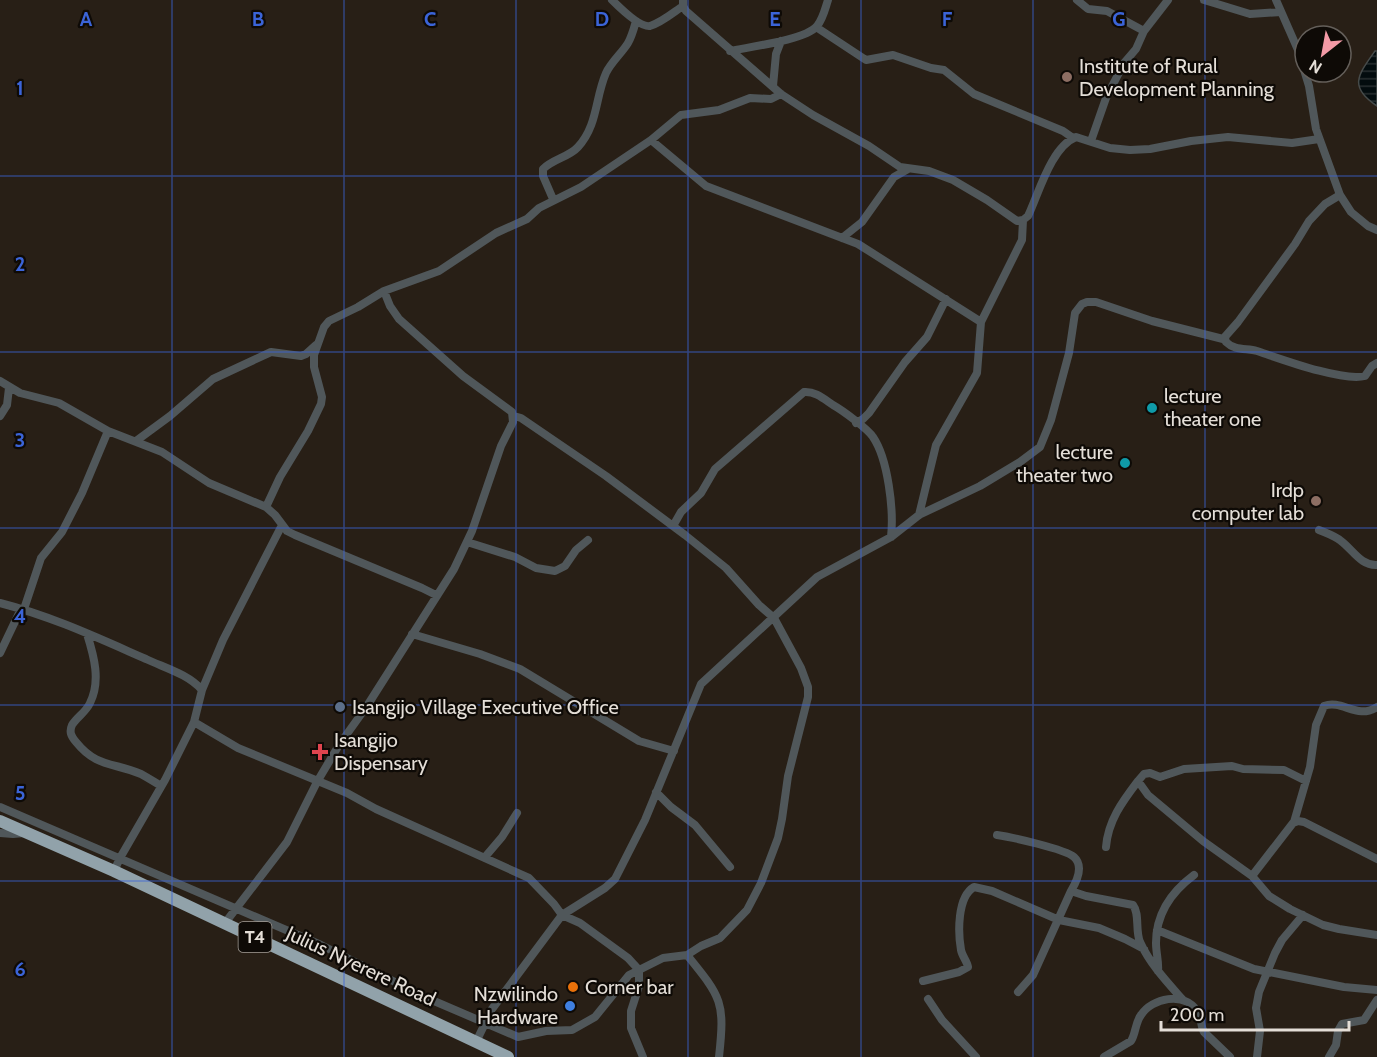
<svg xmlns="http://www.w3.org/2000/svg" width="1377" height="1057" font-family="Cabin,sans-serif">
	<defs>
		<pattern id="water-rules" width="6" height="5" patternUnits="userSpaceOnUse" patternTransform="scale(1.5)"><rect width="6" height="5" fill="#030c0e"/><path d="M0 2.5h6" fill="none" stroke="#282f30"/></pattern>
	</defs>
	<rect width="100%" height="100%" fill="#281f16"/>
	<!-- water -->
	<path fill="url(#water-rules)" stroke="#464b4a" stroke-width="1.5" d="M1375,51H1377V106C1348,87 1358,75 1375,51Z"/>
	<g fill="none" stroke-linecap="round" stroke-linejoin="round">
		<!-- minor -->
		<path stroke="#50575a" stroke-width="8" d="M612,0C619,7 640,28 650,26C661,23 674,12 683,6
			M683,0V6L686,11L781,94L813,115L869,146L900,167L929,171L953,180L987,200L1017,221L1023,220L1028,216C1039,193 1051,147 1076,137L1110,148L1130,150L1150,149L1191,141L1228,137L1292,143L1319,139
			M1077,0L1088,9L1107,11L1144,31
			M1204,0L1250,14L1281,12
			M1276,0L1298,50L1309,86L1316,129L1340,195L1351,212L1368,226L1377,230
			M816,27L866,60L893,55L931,68L944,70L974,94L1063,131L1073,138
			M730,51C748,47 806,40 817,26C823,19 825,9 828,0
			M773,86L776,54L781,41
			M651,140L706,186L858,244L981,322
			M1091,141L1106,98L1124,63L1136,49L1144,31L1168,0
			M553,199L543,176V169C553,159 569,157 578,147C598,125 595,98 606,73C611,62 622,53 628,43C632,36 634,28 636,21
			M842,238L862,222L894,177L908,169
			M1225,338L1226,342C1235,351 1246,348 1257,351C1281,359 1343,382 1365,376L1372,366L1377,363
			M0,381L20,393L59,403L108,431L162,452L209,483L266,507L275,515L287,531L295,535L422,588L436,595
			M0,416L7,405L9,388
			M856,423L863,419L869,413L905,362L927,337L946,299
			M136,441L170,416L213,379L271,352L301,356L306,354L316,345
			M266,507L280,477L308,431L321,404L322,397L314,367V355L324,327L329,321L358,307L384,291L439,271L496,233L527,219L539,208L581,187L651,140L681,115L719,110L750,98L771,99L781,94
			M919,515L936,445L977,373L981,322L1022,240L1023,220
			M282,525L223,640L202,690L194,722L238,748L347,793L376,809L529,878L554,904L562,915L580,923L628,958L639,970V986L631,1011V1028L643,1057
			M673,526L681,512L701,493L715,469L804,392C815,391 824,399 833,405C842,410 868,429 873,437C888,459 894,510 891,537
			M1319,530C1326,533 1335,536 1341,541C1353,550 1361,566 1377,565
			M467,542L515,557L536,568L555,571L565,566L576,550L588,540
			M0,603C51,616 98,638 146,659C165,668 188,674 202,690
			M24,609L41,558L62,532L82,493L108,431
			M87,634C94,656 101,681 90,703C86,712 77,717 72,725C69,732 71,736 76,742C97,768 113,762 141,774C148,778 155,782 161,786
			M412,634L480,654L520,669L639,741L674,751
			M0,653L21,609
			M1306,781L1284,770L1243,769L1232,766L1184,769L1160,777L1150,773L1144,774L1138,781L1148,795L1203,841L1252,876L1269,896L1290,909L1323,925L1339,929L1377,935
			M656,792L671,807L695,825L730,867
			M0,807L321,945L427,998L518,1037L546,1031L572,1030L595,1017L629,975L663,958L687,955L701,946L720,938L747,910L761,883L778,838L782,819L788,776L808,697V687L801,668L774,618L759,605L726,568L685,535L606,476L521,418L514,416
			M1294,822L1310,767L1316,725L1324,706C1342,699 1357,720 1377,707
			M0,833L13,834L24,833
			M997,835C1011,837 1065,849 1074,857C1084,866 1077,881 1071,891
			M1106,847C1108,821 1122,802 1138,781
			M485,857L502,837L517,813
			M114,871L120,858L165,780L194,722
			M1252,876L1293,823L1298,821L1304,822L1377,859
			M225,923L287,842L317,782L339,745L367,706L454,569L472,531L501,446L513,422L512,412L463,376L399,319L390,306L384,291
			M1157,930L1254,969L1344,987L1377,990
			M687,955C722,998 725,1002 719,1057
			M1158,971C1159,962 1156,953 1156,943C1156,914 1171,892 1194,875
			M923,981L959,972L968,967C967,961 962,956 961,950C958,933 957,897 974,887L992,891L1059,920L1099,928L1125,939L1144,949
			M1018,992L1033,975L1071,891L1086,896L1133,905C1140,914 1135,930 1140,942C1150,964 1167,982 1183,1000
			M928,999L942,1020L976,1057
			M476,1042L492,1009L562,915L605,888L615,879L645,820L701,684L817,577L891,537L919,515L980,486L1020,462L1040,447L1051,420L1069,353L1075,313L1082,304L1087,302H1096L1152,321L1223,339L1238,322L1295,244L1309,221L1325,204L1340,195
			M1104,1057L1131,1041C1136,1033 1135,1023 1141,1015C1152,998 1184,991 1197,1011C1202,1017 1200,1025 1204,1032L1230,1057
			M1257,1057L1260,1031L1256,1008L1259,992L1275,953L1282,940L1303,915
			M1329,1057L1336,1045L1338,1031L1342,1024L1364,1020L1377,1000"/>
		<!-- highway -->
		<path stroke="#91a2aa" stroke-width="12" d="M0,821L114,871L508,1057"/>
	</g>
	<!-- grid -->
	<path fill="none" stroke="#3b64d8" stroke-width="1.5" stroke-opacity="0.55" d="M172,0V1057M344,0V1057M516,0V1057M688,0V1057M861,0V1057M1033,0V1057M1205,0V1057M0,176H1377M0,352H1377M0,528H1377M0,705H1377M0,881H1377"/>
	<!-- markers -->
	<g fill="#8d6e63" stroke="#0e0a06" stroke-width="2">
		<circle cx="1067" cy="77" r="6"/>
		<circle cx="1316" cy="501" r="6"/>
	</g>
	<g fill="#0f9aa8" stroke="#0e0a06" stroke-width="2">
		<circle cx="1152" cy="408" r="6"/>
		<circle cx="1125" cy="463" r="6"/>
	</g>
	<circle fill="#5c6f8a" stroke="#0e0a06" stroke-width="2" cx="340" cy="707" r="6"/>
	<path fill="#e0444e" stroke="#0e0a06" stroke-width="2" d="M317 743h6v6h6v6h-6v6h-6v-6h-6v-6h6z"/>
	<circle fill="#e8710a" stroke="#0e0a06" stroke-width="2" cx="573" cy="987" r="6"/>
	<circle fill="#3f7fe0" stroke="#0e0a06" stroke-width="2" cx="570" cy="1006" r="6"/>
	<g text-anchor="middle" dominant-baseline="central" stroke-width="4.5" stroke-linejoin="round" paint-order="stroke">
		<!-- shield labels -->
		<rect fill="#0e0a06" stroke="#a49e98" stroke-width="1.5" x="238.5" y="922" width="33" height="30" rx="4.5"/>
		<g font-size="18" font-weight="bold" fill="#e4ded7">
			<text x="255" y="937">T4</text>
		</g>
		<!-- poi labels -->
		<g font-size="20" fill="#e4ded7" stroke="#0e0a06" text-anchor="start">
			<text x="1079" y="66">Institute of Rural<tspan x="1079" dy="23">Development Planning</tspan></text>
			<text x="1164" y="396">lecture<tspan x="1164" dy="23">theater one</tspan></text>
			<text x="1113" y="452" text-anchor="end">lecture<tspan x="1113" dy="23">theater two</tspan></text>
			<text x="1304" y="490" text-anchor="end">Irdp<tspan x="1304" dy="23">computer lab</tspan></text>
			<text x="352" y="707">Isangijo Village Executive Office</text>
			<text x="334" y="740">Isangijo<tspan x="334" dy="23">Dispensary</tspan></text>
			<text x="585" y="987">Corner bar</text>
			<text x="558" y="994" text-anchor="end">Nzwilindo<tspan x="558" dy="23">Hardware</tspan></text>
		</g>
		<!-- street labels -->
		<g font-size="20" fill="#e4ded7" stroke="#0e0a06">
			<text transform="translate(361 966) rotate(25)">Julius Nyerere Road</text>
		</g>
	</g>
	<g font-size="20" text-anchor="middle" font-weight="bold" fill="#3b64d8" stroke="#0e0a06" stroke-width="4.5" stroke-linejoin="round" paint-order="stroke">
		<text x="86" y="26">A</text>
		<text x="258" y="26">B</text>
		<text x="430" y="26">C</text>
		<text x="602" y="26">D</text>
		<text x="775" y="26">E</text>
		<text x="947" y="26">F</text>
		<text x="1119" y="26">G</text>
		<text x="20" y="95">1</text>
		<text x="20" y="271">2</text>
		<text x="20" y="447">3</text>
		<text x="20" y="623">4</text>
		<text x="20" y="800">5</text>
		<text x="20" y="976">6</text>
	</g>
	<!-- north arrow -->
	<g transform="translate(1323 54) rotate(211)"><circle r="28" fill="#0e0a06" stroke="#645f5a" stroke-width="1.5"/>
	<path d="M0-4.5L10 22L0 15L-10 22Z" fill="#f49aa6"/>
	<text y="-9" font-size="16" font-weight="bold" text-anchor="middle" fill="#e4ded7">N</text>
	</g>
	<!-- scale -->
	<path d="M1161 1021v9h188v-9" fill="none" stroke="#e4ded7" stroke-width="3"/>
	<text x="1170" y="1021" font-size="18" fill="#e4ded7" stroke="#0e0a06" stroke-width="4.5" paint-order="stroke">200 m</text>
</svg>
